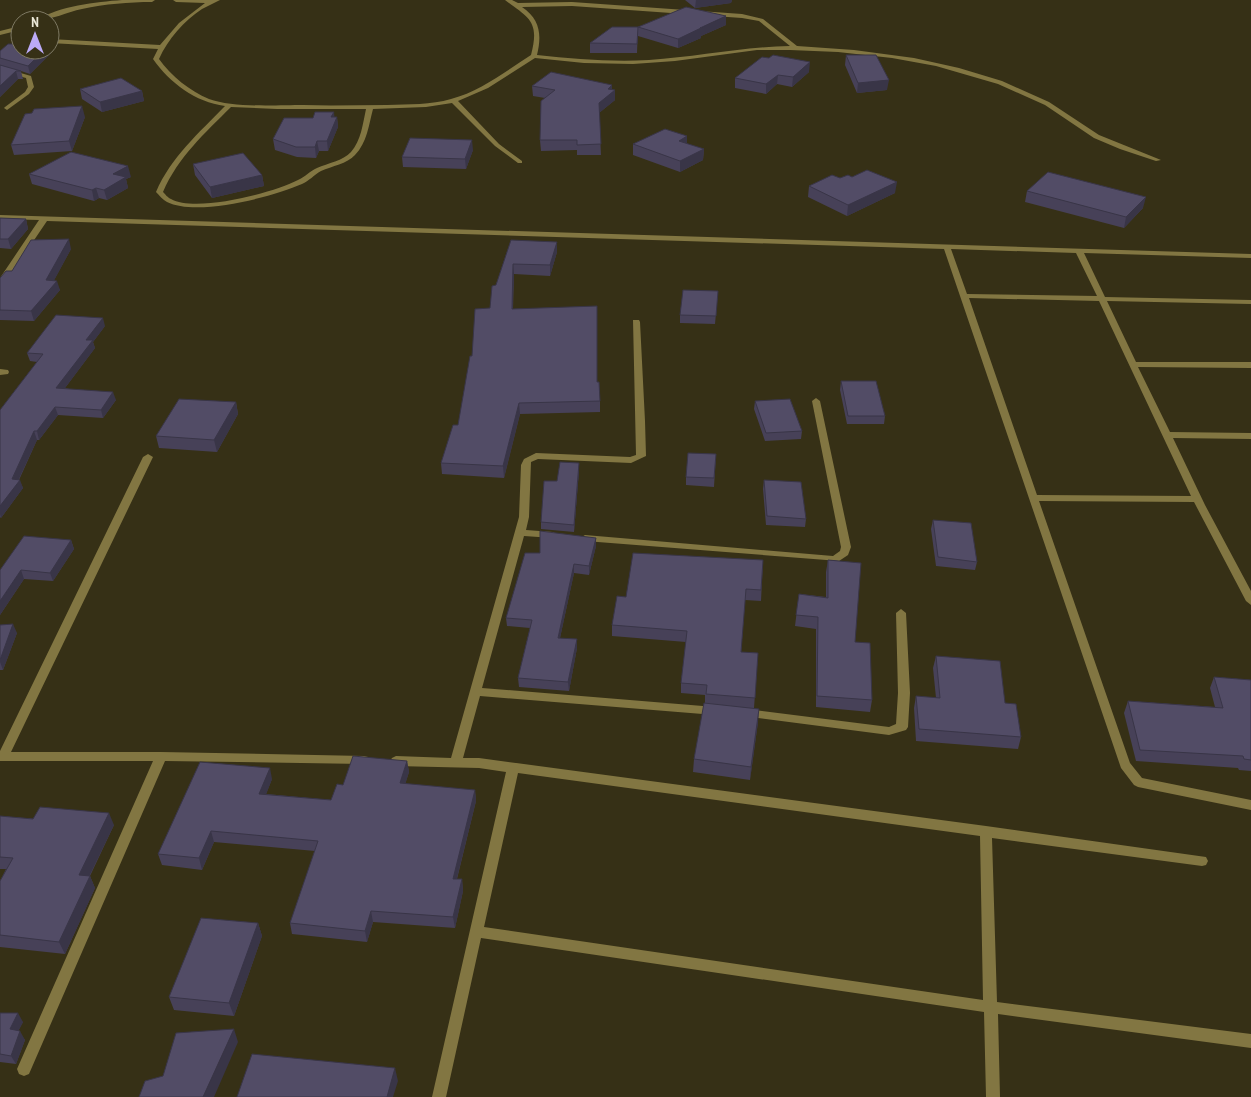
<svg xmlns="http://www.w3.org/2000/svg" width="1251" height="1097" font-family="'PT Sans Narrow',sans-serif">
	<rect width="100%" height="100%" fill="#363016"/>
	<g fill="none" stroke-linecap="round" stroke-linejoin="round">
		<!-- street -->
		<path fill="#827642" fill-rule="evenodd" d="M122,0H155L152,2C129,2 105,4 82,9C67,12 52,20 37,20C59,6 96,2 122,0Z
			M173,0H220C214,3 208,6 202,9C184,21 168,39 159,59C171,76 190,91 209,99C233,108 277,105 303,105C331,106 359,105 387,105C409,104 431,105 451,99C481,91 506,71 531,55C540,21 529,18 505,0H512L518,3L572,2L742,14L763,19L797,46L854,50L914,58L959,68L1002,81L1049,102L1099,135L1161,160L1156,161L1120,149L1094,138L1045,105L998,84L936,66L892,58L838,52L790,50H757L675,61L633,64L584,63L535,58L488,88L458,101L499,144L522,161V163H518L495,146L452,103L426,107L373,109C369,124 367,143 355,155C347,164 332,166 321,171C314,175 309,181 302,184C272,197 197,217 167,202C163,200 159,195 156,192C171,157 199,133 225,106C195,102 170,83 153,59L158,49L50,43V39L160,45L179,23L205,3L176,2ZM572,6L742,18L759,21L790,46C742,47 696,57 649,60C611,62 574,59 537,55C542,35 540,19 522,7ZM231,107L277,109H366C363,123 361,141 351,152C343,161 328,163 317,168C310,171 305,177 298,180C273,193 196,213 171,199C168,198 165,194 163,192C178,157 205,133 231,107Z
			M20,26V30L0,35V31Z
			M0,67L31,76L34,87L29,94L7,110L4,108L5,107L25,92L28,87L26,78L0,71Z
			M0,215L1251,254V258L1084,253L1105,297L1251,300V304L1107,301L1136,362H1251V368L1138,367L1170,432L1251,433V439L1173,438L1205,505L1251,591V605L1246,601L1194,502L1039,501L1130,763L1142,778L1251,800V810L1138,787L1134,785L1121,768L944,249L47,221L3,286H0V278L39,220L0,219ZM951,249L1076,253L1097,296L967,294ZM969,298L1099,301L1191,496L1037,495Z
			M633,320H639L640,322L645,421L646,456L631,463L538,459L531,462L529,517L526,530L553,532L558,535L553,538L524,536L482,688L715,707L719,708L721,711L719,714L715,715L480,696L463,758H479L986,826L1206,857L1208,861L1206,865L1202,866L992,838L997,1002L1251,1034V1048L998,1014L1000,1097H986L984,1012L481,938L446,1097H432L506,772L479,768L396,766L392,764L390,761L392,758L396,756L451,758L519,517L521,465L524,459L536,453L630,457L636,455ZM518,773L980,836L983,1000L484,927Z
			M0,369L8,370L9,372L8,374L0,375Z
			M816,398L820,401L851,547L848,555L839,561L585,541L580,538L585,535L833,556L840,551L841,547L812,401Z
			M148,454L153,457L11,752H161L364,756L368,757L370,760L368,763L364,764L165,761L29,1074L24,1076L19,1074L17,1069L153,761H0V751L143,457Z
			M901,609L906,613L910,693L908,727L906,730L889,735L743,716L741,713L743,710L747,709L889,727L896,724L898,693L896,613Z"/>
	</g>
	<!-- wall -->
	<path fill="#474158" d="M685,0H732L731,3L695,8Z
		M726,25L701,36V38L678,48L638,36V27Z
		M638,27L637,53H590V43Z
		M0,51L51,53L30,74L21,71L23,79H18L0,97Z
		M846,55L887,90L857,93L845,65Z
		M809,72L792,87L777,84L766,94L735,88V78Z
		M532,86L615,90V100L599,113L601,155H577V150L541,151L540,140L545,98L533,96Z
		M80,89L142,91L144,101L102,112L82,99Z
		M85,117L72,151L14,155L11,145Z
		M334,117H337L338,127L328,151H319L316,158L297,157L275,150L273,139Z
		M687,136V144L704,149L703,160L680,172L633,155V144Z
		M473,150L466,169L403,167L402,157Z
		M193,164L262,175L264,186L212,198L195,175Z
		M29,174L131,177L126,179L128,188L107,200L99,198L94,201L32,184Z
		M852,177L895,193L847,216L808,197L809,186L840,178Z
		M1027,191L1143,208L1124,228L1025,202Z
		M0,218L26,219L28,229L11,249L0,248Z
		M511,240L557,252L550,276L514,274L513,309L597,382L600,401V412L520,414L504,478L442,474L441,463L458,425L472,356L490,308L496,285Z
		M71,249L54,280L60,290L34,321L0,320V278L12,271Z
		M718,291L715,324L680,323V315Z
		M105,326L93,342L95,348L65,388L116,400L103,418L58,415L39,440H37L19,480L23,488L1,518L0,517V410L37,362L30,361L27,353Z
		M841,381L885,416L884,424H847L840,390Z
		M755,401L802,431L801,439L765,441L754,409Z
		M236,402L238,414L217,452L159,448L156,436Z
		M716,454L714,487L686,485V477Z
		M579,471L574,532L541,529V522L557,481Z
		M764,480L806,519L805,527L766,525L763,489Z
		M933,520L977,562L975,570L936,566L931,529Z
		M596,538V546L589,575L574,573L560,638L577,648L569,691L519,687L518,678L530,628L507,626L506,618Z
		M71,540L74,549L53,581L24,579L0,615V570Z
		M763,560L761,601L745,600L741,652L758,653L754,708L758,722L750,780L693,772L694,759L705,703V695L681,693V683L686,642L612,636V625L626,597Z
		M828,560L855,642L872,700L870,712L816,707V629L795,626L799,594L826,597V572Z
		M0,625L17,633L3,670H0Z
		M936,656L1005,703L1021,737L1018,749L916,741L914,708L916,696L936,698L933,668Z
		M1214,677L1251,680V771L1239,770L1238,768L1136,761L1124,713L1128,701L1215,707L1210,688Z
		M407,761L409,772L405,784L475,790L476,801L457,879H462L463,891L455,928L373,922L367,942L292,934L290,923L315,851L214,842L202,870L162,865L158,854L272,779L266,794L331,800L343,785Z
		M0,816L114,825L90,876L95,888L65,954L0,947V881L6,869H0Z
		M258,923L262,936L234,1016L174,1010L169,997Z
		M0,1013L23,1022L18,1031L25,1040L16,1064L0,1062Z"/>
	<!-- shaded-wall -->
	<path fill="#393547" d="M696,0H732L731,3L695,8Z
		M726,16V25L701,36V38L678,48V39L700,28Z
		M50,48L51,53L30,74L28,66L44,50H50Z
		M810,62L809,72L792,87L793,77Z
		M16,71L18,79L0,97V86Z
		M778,75L777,84L766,94V84Z
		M889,80L887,90L857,93L858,83Z
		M612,85V92L615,90V100L599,113V103L608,89Z
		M142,91L144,101L102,112L100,102Z
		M82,106L85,117L72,151L69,141Z
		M334,112L335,122L337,117L338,127L328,151L327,141L331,117Z
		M687,136V147L679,141Z
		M472,140L473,150L466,169L465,159Z
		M317,141L319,151L316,158L315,147Z
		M704,149L703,160L680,172V161Z
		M128,166L131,177L126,179L128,188L107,200L104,190L113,174Z
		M262,175L264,186L212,198L210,187Z
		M897,182L895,193L847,216L848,205Z
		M96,188L99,198L94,201L92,190Z
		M1146,197L1143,208L1124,228L1126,217Z
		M26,219L28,229L11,249L8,239Z
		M69,239L71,249L49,290L57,281L60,290L34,321L31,311L46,280Z
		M557,242V252L550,276V265Z
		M513,264L514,274L512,319V309Z
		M103,318L105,326L93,342L95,348L59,396L56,388L86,340Z
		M113,392L116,400L103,418L101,410Z
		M236,402L238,414L217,452L214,440Z
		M519,403L520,414L504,478L503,466Z
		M55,407L58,415L39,440L37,431Z
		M34,431L37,440L17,483L20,480L23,488L1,518L0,514V506Z
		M579,463V471L574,532V525Z
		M596,538V546L589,575V566Z
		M71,540L74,549L53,581L50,573Z
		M574,564V573L558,647V638Z
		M21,570L24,579L0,615V601Z
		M13,624L17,633L3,670L0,662V660Z
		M577,639V648L569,691L568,682Z
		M759,709L758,722L750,780L751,767Z
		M407,761L409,772L402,795L400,783Z
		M270,768L272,779L262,805L259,794Z
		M475,790L476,801L454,890L453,879Z
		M109,813L114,825L84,887L79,875Z
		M211,831L214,842L202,870L199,858Z
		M90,876L95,888L65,954L59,942Z
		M462,879L463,891L455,928L453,917Z
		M371,911L373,922L367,942L365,931Z
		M258,923L262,936L234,1016L229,1003Z
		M18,1013L23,1022L15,1038L10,1029Z
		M234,1029L238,1042L214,1097H203Z
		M20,1031L25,1040L16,1064L11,1056Z
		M395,1068L398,1081L393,1097H387Z"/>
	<!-- building -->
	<path fill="#524c66" stroke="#393547" d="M686,7L726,16L700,28H701L678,39L638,27Z
		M612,27H638L637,44L590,43Z
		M8,44H20V50H44L28,66L0,58V51Z
		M773,55L810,62L793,77L778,75L766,84L735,78L762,57L769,58Z
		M846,55H876L889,80L858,83Z
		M0,65L21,71H16L0,86Z
		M551,72L612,85L608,89L615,90L599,103L601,144L577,145V140H540L541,101L555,90L532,86Z
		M121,78L142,91L100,102L80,89Z
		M82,106L69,141L11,145L25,114L32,113L34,109Z
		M315,112H334L331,117H337L327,141H317L315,147H296L273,139L284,118H313Z
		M665,129L687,136L679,141L704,149L680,161L633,144Z
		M410,138L472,140L465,159L402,157Z
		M71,152L128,166L113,174L126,177L104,190L96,188L92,190L29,174Z
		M243,153L262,175L210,187L193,164Z
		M867,170L897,182L848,205L809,186L832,175L840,178L848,175L852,177Z
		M1048,172L1146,197L1126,217L1027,191Z
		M0,218L26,219L8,239H0Z
		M69,239L46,280L57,281L31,311L0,310V278L6,271H12L31,240Z
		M511,240L557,242L550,265L513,264L512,309L597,306V382H599L600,401L519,403L503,466L441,463L453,425H458L470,356H472L475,309L490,308L492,286L496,285Z
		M683,290L718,291L716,316L680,315Z
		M56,315L103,318L86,340H93L56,388L113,392L101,410L55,407L37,431H34L12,479L20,480L0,506V410L43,354L27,353Z
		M841,381H876L885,416H848Z
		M179,399L236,402L214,440L156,436Z
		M790,399L802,431L766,433L755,401Z
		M688,453L716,454L714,478L686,477Z
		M560,462L579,463L574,525L541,522L544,481H557Z
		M764,480L801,482L806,519L767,516Z
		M933,520L971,523L977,562L938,557Z
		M540,531L596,538L589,566L574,564L558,638L577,639L568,682L518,678L532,620L506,618L525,553H540Z
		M24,536L71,540L50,573L21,570L0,601V570Z
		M633,553L763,560L761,590L746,589L741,652L758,653L755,698L706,694L707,685L681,683L687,631L612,625L617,596L626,597Z
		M828,560L861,563L855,642L870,643L872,700L817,696L818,617L796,615L799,594L828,598Z
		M13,624L0,660V625Z
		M936,656L1000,661L1005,703L1016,704L1021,737L919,729L916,696L940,698Z
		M1214,677L1251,680V760L1244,759L1243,756L1140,750L1128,701L1223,708Z
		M704,703L759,709L751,767L694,759Z
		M353,756L407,761L400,783L475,790L453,879H462L453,917L371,911L365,931L290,923L318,841L211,831L199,858L158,854L200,762L270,768L259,794L331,800L337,784L343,785Z
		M40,807L109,813L79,875L90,876L59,942L0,935V881L13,858L0,857V816L33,819Z
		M201,918L258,923L229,1003L169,997Z
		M0,1013H18L10,1029L20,1031L11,1056L0,1054Z
		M234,1029L203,1097H139L145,1081L163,1076L176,1033Z
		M252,1054L395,1068L387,1097H237Z"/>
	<!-- north arrow -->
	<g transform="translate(35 35)"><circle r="24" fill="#363016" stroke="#7e7963"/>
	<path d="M0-4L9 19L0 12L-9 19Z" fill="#bbaaf6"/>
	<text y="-8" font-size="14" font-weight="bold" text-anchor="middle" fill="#e9e6d6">N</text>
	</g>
</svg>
